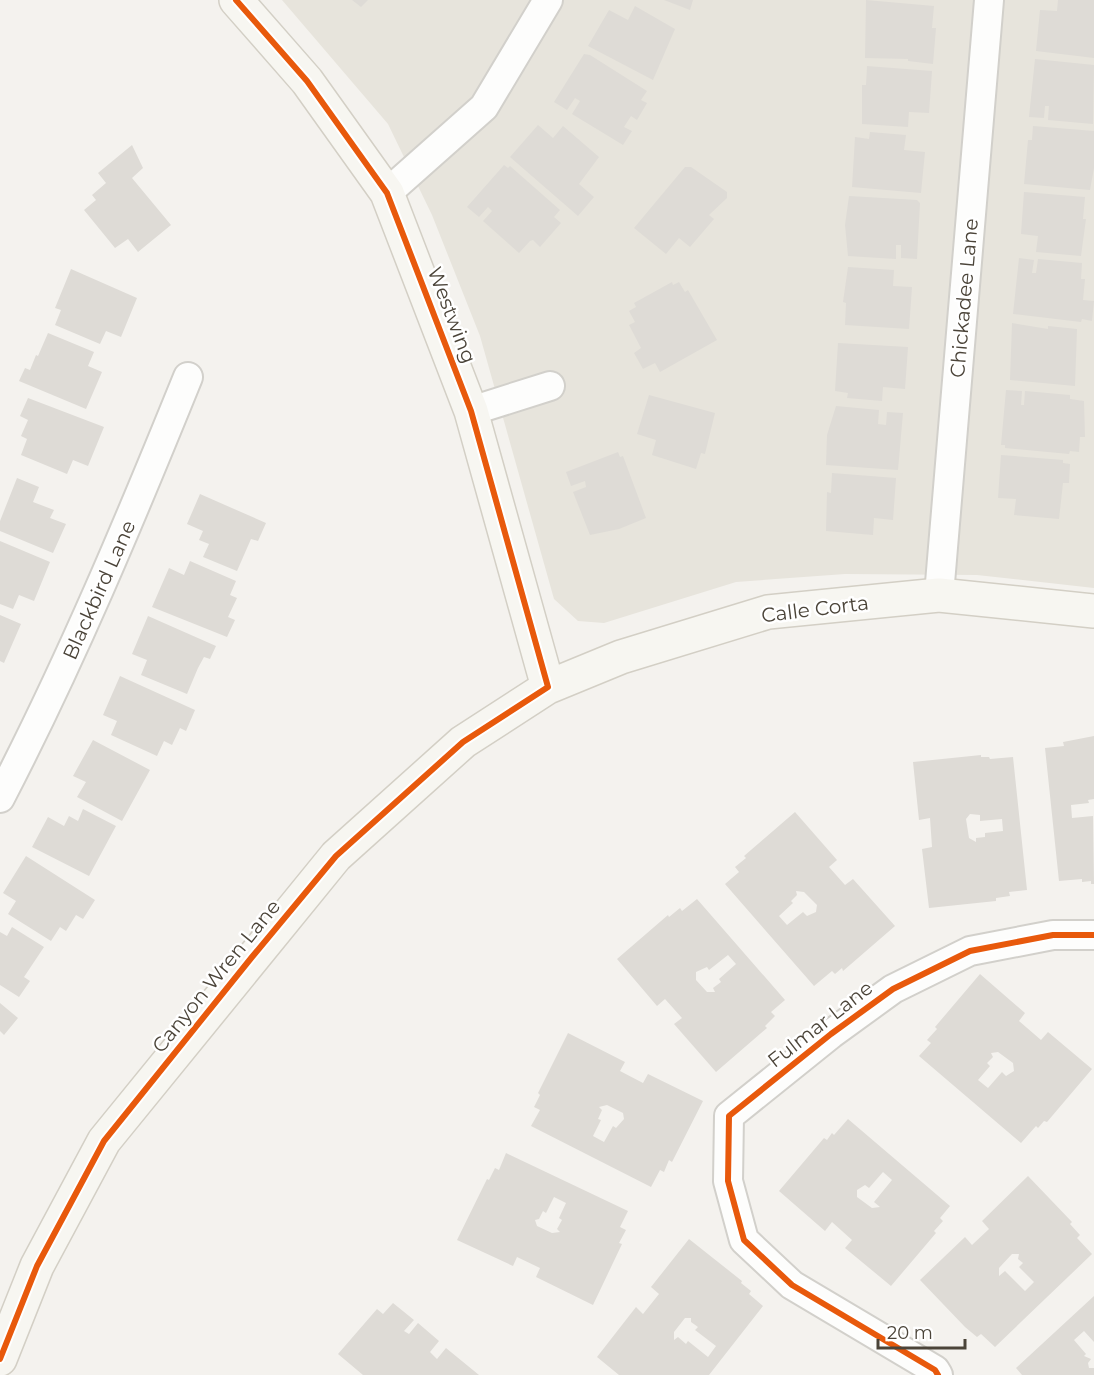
<svg xmlns="http://www.w3.org/2000/svg" width="1094" height="1375" font-family="Montserrat,sans-serif">
	<rect width="100%" height="100%" fill="#f4f2ee"/>
	<!-- residential -->
	<path fill="#e7e4dc" d="M282,0H1094V588L977,575L845,574L736,582L604,623L578,621L554,599L480,336L432,215L388,124Z"/>
	<!-- building -->
	<path fill="#dedbd6" fill-rule="evenodd" d="M352,0H368L361,7Z
		M664,0H693L690,10Z
		M866,0L934,6L932,28H936L933,64L908,61V59L865,58Z
		M1058,0H1094V58L1036,51L1040,10L1057,11Z
		M635,6L675,29L653,80L588,46L609,10L628,20Z
		M584,54L590,55L647,91L641,100L647,103L637,120L631,116L624,127L632,131L623,145L572,114L580,101L575,98L567,110L554,102Z
		M1035,59L1094,65L1093,124L1048,120L1049,106H1045L1044,118L1029,117Z
		M867,66L932,71L929,113L909,112L908,127L862,124V85H866Z
		M538,125L553,138L563,126L599,157L579,184L594,197L578,216L510,157Z
		M1033,126L1094,131V168L1090,190L1024,184L1028,140H1032Z
		M870,132L906,135L904,150L925,152L921,193L852,187L855,137L869,139Z
		M132,145L143,168L132,178L171,225L138,252L128,239L115,248L84,210L96,200L92,195L106,183L98,173Z
		M504,165L508,168L510,166L560,210L554,217L561,223L540,247L533,240L530,241L519,253L483,221L492,211L488,207L479,217L467,207Z
		M685,167H691L727,192V198L709,215L714,219L690,247L679,238L666,254L634,228Z
		M1024,192L1085,197L1083,219H1086L1081,256L1036,252L1038,236L1021,234Z
		M849,196L917,200L920,203L917,259L901,258V245H896V259L848,256L845,225Z
		M1019,258L1034,260L1032,273H1036L1038,259L1082,263L1081,279H1085L1083,300L1094,301L1092,321L1082,319L1081,322L1013,314Z
		M848,267L894,270L893,286L912,287L909,329L845,325L846,303L843,302Z
		M71,269L137,298L121,337L106,331L100,344L55,325L61,310L55,308Z
		M672,282L673,285L679,282L685,292L688,290L717,340L660,372L655,363L643,369L634,353L641,348L629,325L635,322L629,311L636,307L634,303Z
		M1012,323L1048,329V326L1077,329L1075,386L1010,380Z
		M48,333L94,352L88,366L102,372L86,409L19,381L25,368L30,370L36,355L38,356Z
		M838,343L908,347L905,389L883,387L882,401L847,398L848,393L835,391Z
		M1006,390L1022,391L1021,405H1024L1025,391L1070,395V399L1084,401L1085,437H1080L1079,452L1070,451L1069,454L1005,448V445H1001Z
		M649,395L715,413L705,454L701,453L696,469L652,455L656,440L637,434Z
		M28,398L104,427L88,466L73,460L67,474L21,455L27,439L21,436L28,420L20,416Z
		M836,406L879,410L878,424L886,425L887,412L903,413L898,470L826,465L827,435Z
		M618,452L620,457L623,456L646,518L619,529L590,535L573,492L586,487L585,481L571,486L566,472Z
		M1001,455L1063,460V463L1070,464L1069,483H1063L1059,519L1014,515L1016,499L998,498Z
		M832,473L896,478L893,520L874,518L873,535L826,531L827,492L831,493Z
		M17,478L39,487L33,502L54,510L50,518L66,524L53,553L0,531V521Z
		M200,494L266,523L258,541L251,539L237,571L203,557L209,544L199,540L203,531L187,524Z
		M0,541L50,562L34,601L19,595L13,609L0,604Z
		M190,561L236,581L230,595L237,598L228,617L235,620L227,637L152,607L169,568L184,575Z
		M0,615L21,624L4,663L0,661Z
		M148,616L216,646L210,659L204,657L198,668L187,694L141,675L147,660L132,654Z
		M120,676L195,710L186,731L180,728L172,745L164,741L157,756L111,735L117,721L103,715Z
		M1094,736V799L1088,800L1089,803L1071,805L1072,818L1093,816L1094,884H1091V881L1082,882V879L1059,881L1045,748L1064,746L1063,742Z
		M93,740L150,770L122,821L77,797L86,782L73,776Z
		M981,755V757H989L990,759L1013,757L1027,890L1009,892L1010,896L996,898V901L929,908L922,849L932,847L930,818L919,820L913,762ZM970,814L980,815V821L1002,819L1003,831L985,833V837L976,838V842L969,838L966,819Z
		M83,809L116,826L89,876L32,847L48,817L64,826L69,816L78,821Z
		M795,812L837,860L829,867L845,885L853,879L895,926L843,971L842,968L835,974L832,971L814,986L725,884L739,872L735,867L746,858L744,856ZM796,891L804,892L817,905L816,912L807,916L803,912L787,925L779,916L793,903L791,901L797,895Z
		M26,856L95,900L83,919L76,915L66,931L60,927L51,941L8,914L16,901L3,893Z
		M697,899L785,1000L771,1012L775,1016L765,1026L767,1028L716,1072L674,1024L682,1018L665,999L657,1006L617,959L668,915L669,917L680,908L682,911ZM728,955L736,964L719,979L721,982L713,988L715,992H707L696,980V972L707,967L709,970Z
		M12,927L44,947L24,977L30,981L19,997L0,985V932L7,936Z
		M980,974L1025,1013L1019,1021L1041,1040L1048,1032L1092,1069L1047,1122L1044,1121L1038,1128L1036,1126L1021,1143L919,1056L931,1043L927,1040L937,1029L935,1027ZM998,1052L1013,1063L1014,1071L1006,1076L1002,1072L988,1088L978,1080L990,1066L987,1063L993,1057L991,1053Z
		M0,1003L18,1018L4,1035L0,1031Z
		M568,1033L625,1062L620,1071L643,1083L648,1074L703,1101L672,1162L669,1160L664,1172L660,1170L651,1187L531,1126L540,1110L534,1107L540,1095L538,1093ZM607,1105L623,1113L624,1119L616,1128L613,1126L604,1142L593,1136L601,1120L598,1119L602,1110L599,1107Z
		M848,1119L950,1206L940,1218L943,1221L934,1231L936,1233L891,1286L845,1248L852,1240L832,1222L825,1231L779,1191L824,1138L827,1140L832,1133L834,1135ZM883,1172L892,1180L874,1202L880,1207L872,1208L857,1197V1190L865,1185L869,1188Z
		M506,1153L628,1211L620,1227L626,1230L619,1243L622,1244L593,1305L536,1277L540,1268L517,1257L513,1266L457,1240L487,1179L489,1180L495,1168L499,1170ZM554,1197L566,1203L559,1218L562,1220L557,1229L560,1232L552,1233L537,1226L535,1220L539,1219L543,1211L546,1213Z
		M1028,1176L1072,1222L1070,1224L1080,1235L1077,1238L1092,1254L995,1347L981,1334L977,1337L965,1327L920,1280L965,1237L972,1245L989,1229L982,1221ZM1012,1254H1019L1018,1259L1023,1263L1019,1267L1034,1282L1025,1291L1005,1271L999,1276V1268Z
		M689,1239L742,1281L741,1283L751,1291L749,1294L763,1306L709,1375H619L597,1357L636,1307L643,1314L659,1294L651,1287ZM685,1318H691V1322L698,1327L695,1330L716,1346L708,1357L688,1341L686,1344L678,1337L674,1340V1332Z
		M1094,1296V1342L1084,1331L1074,1340L1086,1354L1084,1356L1091,1359L1088,1363L1089,1368H1094V1375H1022L1016,1368Z
		M393,1303L414,1320L404,1331L409,1334L418,1323L439,1341L430,1352L437,1359L446,1348L479,1375H363L338,1354L377,1309L383,1314Z"/>
	<g fill="none" stroke-linecap="round" stroke-linejoin="round">
		<!-- street casing -->
		<g stroke="#d2d0cb" stroke-width="32">
			<path id="street" d="M387,193L484,107L548,0
				M471,411L550,386
				M939,595L989,0
				M0,798C71,661 130,520 188,377
				M938,1375L935,1370L792,1285L744,1240L728,1181L729,1116L831,1034L893,989L970,951L1053,935H1094"/>
		</g>
		<!-- secondary casing -->
		<g stroke="#d3cfc5" stroke-width="36">
			<path id="secondary" d="M236,0L307,81L387,193L471,411L548,687
				M0,1359L37,1266L104,1141L336,856L463,742L548,687L621,657L768,612L939,595L1094,611"/>
		</g>
		<!-- street -->
		<use href="#street" stroke="#fdfdfc" stroke-width="28"/>
		<!-- secondary -->
		<use href="#secondary" stroke="#f7f6f1" stroke-width="33"/>
		<!-- cycleway casing -->
		<g stroke="#fff" stroke-width="10">
			<path id="cycleway" d="M0,1359L37,1266L104,1141L252,957L336,856L463,742L548,687L471,411L387,193L307,81L236,0
				M938,1375L935,1370L792,1285L744,1240L728,1181L729,1116L831,1034L893,989L970,951L1053,935H1094"/>
		</g>
		<!-- cycleway -->
		<use href="#cycleway" stroke="#e8590c" stroke-width="6"/>
	</g>
	<g text-anchor="middle" dominant-baseline="central" stroke-width="5" stroke-linejoin="round" paint-order="stroke">
		<!-- street labels -->
		<g font-size="20" fill="#4b4439" stroke="#fff">
			<text transform="translate(964 298) rotate(-85)">Chickadee Lane</text>
			<text transform="translate(452 315) rotate(69)">Westwing</text>
			<text transform="translate(99 590) rotate(-66)">Blackbird Lane</text>
			<text transform="translate(815 609) rotate(-7)">Calle Corta</text>
			<text transform="translate(216 976) rotate(-51)">Canyon Wren Lane</text>
			<text transform="translate(820 1024) rotate(-38)">Fulmar Lane</text>
		</g>
	</g>
	<!-- scale -->
	<path d="M878 1339v9h87v-9" fill="none" stroke="#4b4439" stroke-width="3"/>
	<text x="887" y="1339" font-size="18" fill="#4b4439" stroke="#ffffff" stroke-width="4.5" paint-order="stroke">20 m</text>
</svg>
